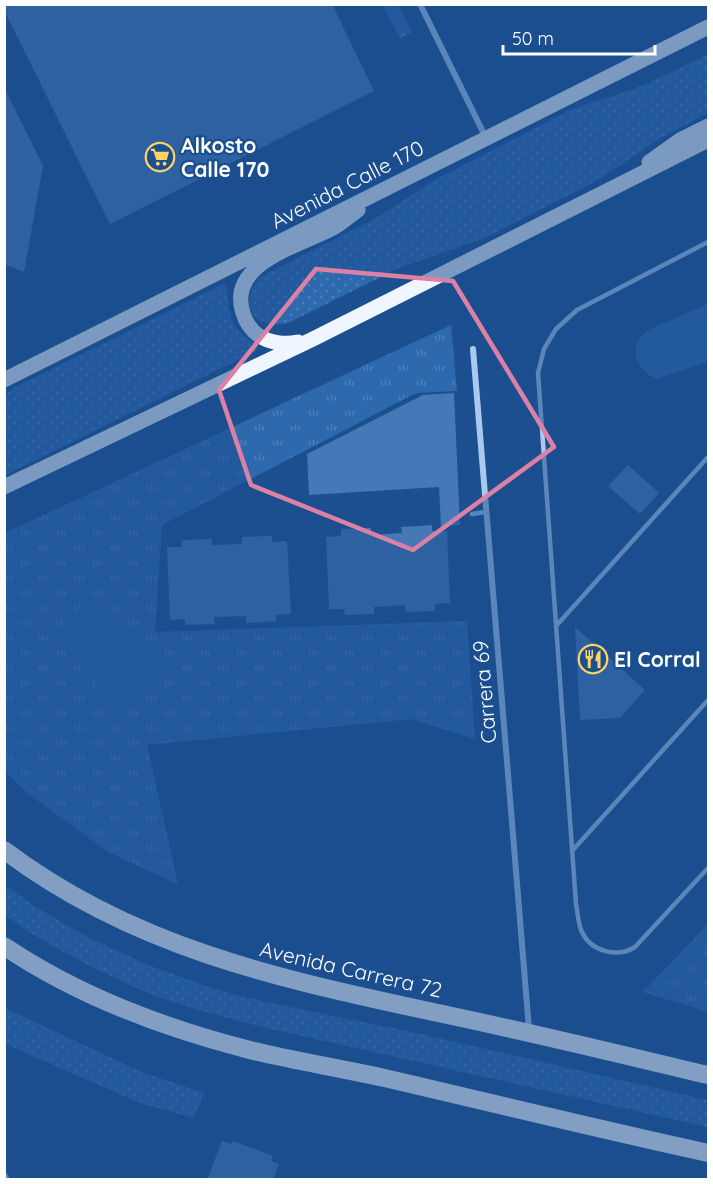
<svg xmlns="http://www.w3.org/2000/svg" width="713" height="1184" font-family="Quicksand,sans-serif">
	<defs>
		<pattern id="grass-dots" width="8" height="8" patternUnits="userSpaceOnUse" patternTransform="scale(1.5)"><rect width="8" height="8" fill="#2e69ad"/><path d="M2 2h.1M6 6h.1" fill="none" stroke="#4d80b9" stroke-width="1.8" stroke-linecap="round"/></pattern>
		<pattern id="forest-firs" width="22" height="20" patternUnits="userSpaceOnUse" patternTransform="scale(1.5)"><rect width="22" height="20" fill="#2e69ad"/><path d="M5 1l3.5 6h-7zM16 11l3.5 6h-7z" fill="#4d80b9"/></pattern>
		<pattern id="park-tufts" width="24" height="20" patternUnits="userSpaceOnUse" patternTransform="scale(1.5)"><rect width="24" height="20" fill="#2e69ad"/><path d="M3 7l-1-3M5 7V3M7 7l1-3M15 17l-1-3M17 17v-4M19 17l1-3" fill="none" stroke="#4d80b9"/></pattern>
	</defs>
	<rect width="100%" height="100%" fill="#1b4f8f"/>
	<!-- grass -->
	<path fill="url(#grass-dots)" d="M708,54V113L659,139L598,180L485,238L399,268L288,323C253,330 237,305 260,277L373,220L435,180L570,110L642,86Z
		M223,284L227,287C229,313 230,331 256,343L257,348L254,352L5,475V396L12,389Z
		M5,885L36,907L91,939L148,965L208,987L243,997L425,1035L708,1100V1127L262,1027C221,1016 178,1006 139,989C93,969 46,944 5,916Z
		M5,1008L144,1073L204,1093L194,1118L143,1104L5,1044Z"/>
	<!-- forest -->
	<path fill="url(#forest-firs)" d="M383,5H398L412,33L400,38Z"/>
	<!-- park -->
	<path fill="url(#park-tufts)" d="M451,325L457,391L416,393L162,525L155,632L467,621L475,739L411,719L147,745L178,884L108,852L30,795L5,772V533Z
		M708,924V1012L643,992Z"/>
	<!-- pitch -->
	<path fill="#2e69ad" d="M708,304V362L657,379C635,370 627,346 648,330Z
		M91,598L164,677L124,714L52,634Z"/>
	<!-- building -->
	<path fill="#4478b7" d="M4,4H332L374,91L110,224L4,10Z
		M4,87L43,166L24,272L4,264Z
		M454,393L460,525L441,526L439,487L309,495L307,454L423,395Z
		M628,465L659,493L640,514L608,486Z
		M432,525V531H447L450,603L435,604V611L406,612L405,605L374,607V614L345,615L344,609H329L326,537L341,536V529L371,528V535L402,533L401,527Z
		M272,536V542L287,541L291,614L276,615V621L246,623V616L214,617L215,624L185,625V619L170,620L167,547H182V540L212,539V545L242,544V537Z
		M575,627L645,690L620,718L580,720Z
		M222,1141L231,1144L233,1141L273,1156L271,1161L279,1164L273,1180H207Z"/>
	<g fill="none" stroke-linecap="round" stroke-linejoin="round">
		<!-- lane -->
		<path stroke="#a9c9ee" stroke-width="4.5" d="M708,242L577,310L556,329L544,349L538,373L576,904C578,913 578,924 582,932C591,952 618,958 635,947L708,868
			M472,514L486,512
			M556,626L708,457
			M572,851L708,700
			M4,1173L8,1180"/>
		<!-- street -->
		<path stroke="#a9c9ee" stroke-width="6" d="M420,4L486,138
			M473,349L529,1029"/>
		<!-- primary -->
		<path stroke="#f0f6ff" stroke-width="15" d="M649,162L680,140L708,126
			M298,342C285,345 269,343 258,335C251,330 245,321 243,313C226,262 303,245 335,227C343,222 350,216 358,210
			M4,380L708,27
			M4,487L313,339L708,140"/>
		<!-- highway -->
		<path stroke="#fff" stroke-width="18" d="M4,850C139,952 291,981 452,1016C537,1034 623,1055 708,1075
			M4,946C78,996 161,1027 246,1049C293,1061 342,1068 389,1079C496,1104 602,1130 708,1153"/>
	</g>
	<!-- marked area -->
	<path d="M0 0H713V1184H0ZM316,269L453,281L554,447L413,550L251,485L219,390Z" fill="#1b4f8f" fill-opacity=".55" fill-rule="evenodd"/>
	<path fill="none" stroke="#dd80a5" stroke-width="4.5" stroke-linejoin="round" d="M316,269L453,281L554,447L413,550L251,485L219,390Z"/>
	<!-- icons -->
	<defs>
		<g id="supermarket-ring" transform="scale(1.5)"><circle r="9.5" fill="#1b4f8f" stroke="#ffd166" stroke-width="1.5"/><path d="M-6-5.5h2.5l.6 2H6L4.5 2H-2.5L-4.4-4H-6ZM-1.5 3.2a1.3 1.3 0 1 0 .1 0ZM3 3.2a1.3 1.3 0 1 0 .1 0Z" fill="#ffd166"/></g>
		<g id="restaurant-ring" transform="scale(1.5)"><circle r="9.5" fill="#1b4f8f" stroke="#ffd166" stroke-width="1.5"/><path d="M-5-6h1v4h1v-4h1v4h1v-4h1v5L-1.5 .5V6h-2V.5L-5-1ZM5-6V6H3V1.5H1.5Q1.5-4 5-6Z" fill="#ffd166"/></g>
	</defs>
	<g fill-rule="evenodd">
		<use href="#supermarket-ring" x="160" y="157"/>
		<use href="#restaurant-ring" x="593" y="659"/>
	</g>
	<g text-anchor="middle" dominant-baseline="central" stroke-width="4.5" stroke-linejoin="round" paint-order="stroke">
		<!-- poi labels -->
		<g font-size="21" font-weight="bold" fill="#fff" stroke="#1b4f8f" text-anchor="start">
			<text x="181" y="145">Alkosto<tspan x="181" dy="24">Calle 170</tspan></text>
			<text x="614" y="659">El Corral</text>
		</g>
		<!-- street labels -->
		<g font-size="21" fill="#fff" stroke="#1b4f8f">
			<text transform="translate(347 184) rotate(-27)">Avenida Calle 170</text>
			<text transform="translate(484 692) rotate(-95)">Carrera 69</text>
			<text transform="translate(351 969) rotate(13)">Avenida Carrera 72</text>
		</g>
	</g>
	<!-- border -->
	<rect width="713" height="1184" fill="none" stroke="#ffffff" stroke-width="12"/>
	<!-- scale -->
	<path d="M503 45v9h152v-9" fill="none" stroke="#ffffff" stroke-width="3"/>
	<text x="512" y="45" font-size="18" fill="#ffffff" stroke="#1b4f8f" stroke-width="4.5" paint-order="stroke">50 m</text>
</svg>
